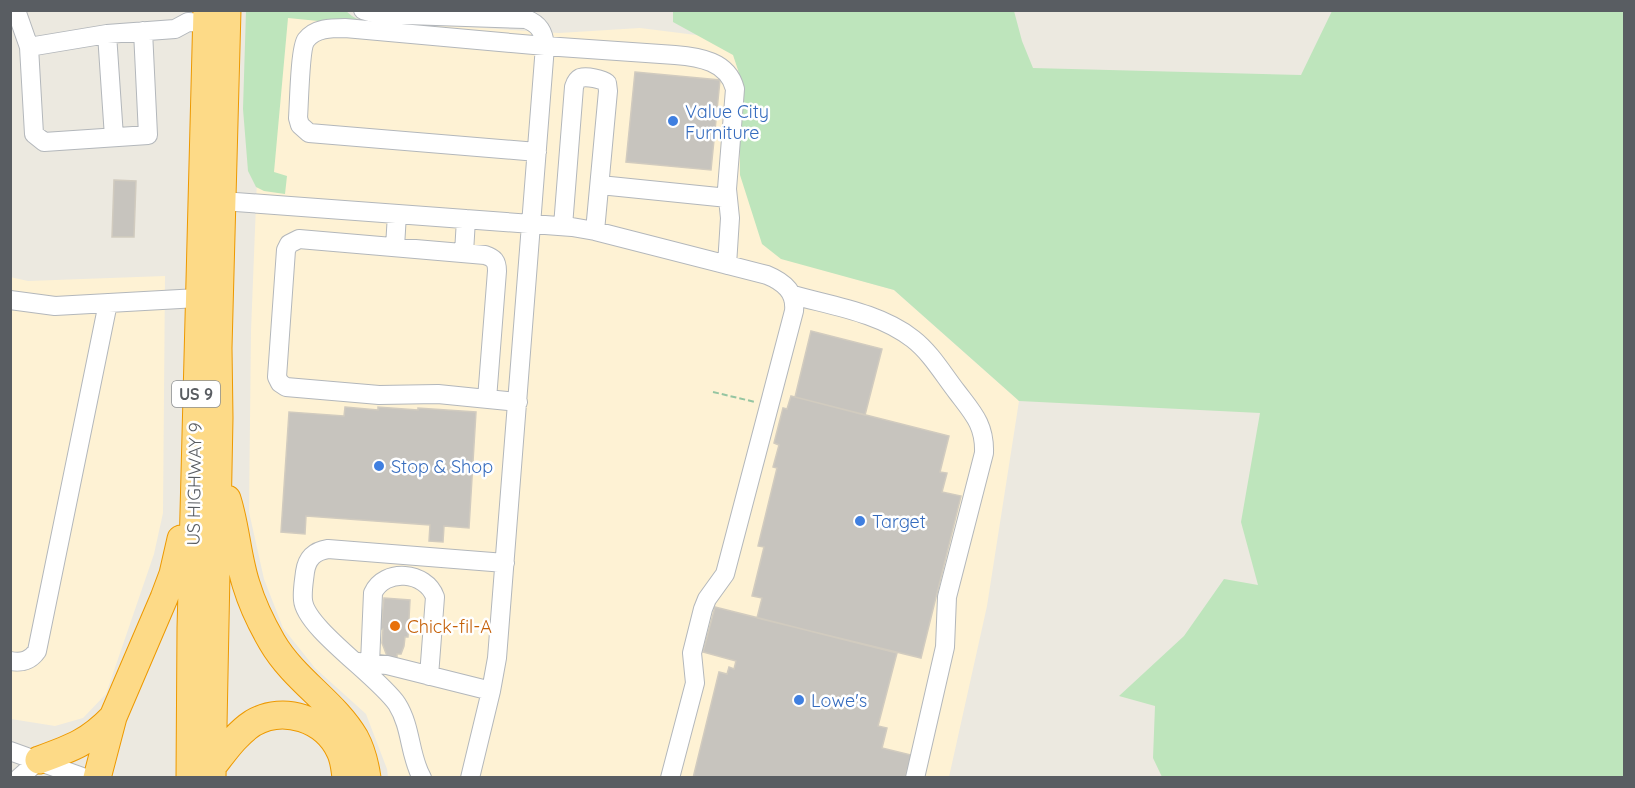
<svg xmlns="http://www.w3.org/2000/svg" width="1635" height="788" font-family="Quicksand,sans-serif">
	<rect width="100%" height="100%" fill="#ece9e0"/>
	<!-- commercial -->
	<path fill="#fef2d4" d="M281,15L559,33L640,28L752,42L781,258L894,290L1019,401L987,606L949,777H388L387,769L366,714L315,668L283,628L264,579L249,512L251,331L257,179Z
		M165,276L163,513L154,554L106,694L83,718L55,726L11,719L10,277L28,281Z"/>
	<!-- green -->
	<path fill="#bee5bc" d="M673,10L1014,11L1022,41L1033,68L1301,75L1332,11H1624V777H1162L1153,758L1155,706L1119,696L1184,636L1224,579L1258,585L1241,522L1260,413L1019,401L894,290L781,259L762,244L740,175L739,73L733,55L673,22Z
		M246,11H346L352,16L369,26L288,18L274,172L287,176L285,194L264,191L256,187L248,171L243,109Z"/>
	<!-- building -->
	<path fill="#c7c4be" stroke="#d1cbbf" stroke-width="1.5" d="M635,72L720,80L711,170L626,162Z
		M114,180L136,181L134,237H112Z
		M811,331L882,349L865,415L795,397Z
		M791,396L949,436L940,472L947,473L942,492L961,496L921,658L757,618L762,598L752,596L764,547L758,546L777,468L773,467L779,445L774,443L783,408L787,409Z
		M345,407L378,410V407L418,410V408L476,412L469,528L444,526L443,542L429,541L430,525L306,516L305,534L281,532L289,412L344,416Z
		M384,598L410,600L408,637H405L404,646L401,654H397V657L387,656L382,643L383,629H381Z
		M715,607L897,653L878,726L887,728L882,748L911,755L905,778H693L719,672L727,674L729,667L734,669L736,661L703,652Z"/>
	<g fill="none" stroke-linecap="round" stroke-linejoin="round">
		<!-- minor casing -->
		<g stroke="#b3b7bb" stroke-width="20">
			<path id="minor" d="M16,10L29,47L107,34L175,29L188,22L206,23
				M363,10L377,14L526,19C539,24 544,32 545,46L497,658L491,691L470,778
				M107,34L114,137
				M29,47L34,134L44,142L148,135L143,31
				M537,152L309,133L300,125L298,118C299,105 300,48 306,40C315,28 331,28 345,28L545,46L675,55C699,57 728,61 735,89L727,189L730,218L727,265
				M600,185L728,198
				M222,201L572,227L595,231L767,275C784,282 796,292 794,311L725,574L707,599L703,609L692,653L695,683L670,778
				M563,226L574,87C575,84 576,80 580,78C587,76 602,79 607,83L608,91L595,231
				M395,247L397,214
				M464,253L466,219
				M793,295C833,306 880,313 913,339C931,353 943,374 957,392C973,413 985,425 984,453L947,597L945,647L915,778
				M10,300L55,306L198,298
				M487,399L497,271C497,261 494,258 485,255L299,239L289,244L286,250L277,377L280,383L286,387L379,395L438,394L518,402
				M10,661C22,663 30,661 37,651L108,303
				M358,662L387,665L491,691
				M370,663L373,593C384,568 426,571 435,597L429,676
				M10,751L85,778
				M19,778L39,760
				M422,778C409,755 412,728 397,704C378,676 305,628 303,600C302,591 304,581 305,572C307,558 315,551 328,549L505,563"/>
		</g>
		<!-- highway casing -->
		<g stroke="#ed9900" stroke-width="29">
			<path id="highway" d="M227,499C236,527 237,556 246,584C252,604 261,623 272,642C294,680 335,703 355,738C362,751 365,764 367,778
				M39,760C72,748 89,742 113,717L164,598L173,574L181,539
				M212,767C224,752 236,734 253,723C284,705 325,719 340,751C344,759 345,768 346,778
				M97,778L113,717
				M190,778L191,628L207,10
				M212,778L219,418L218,348L227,10"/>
		</g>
		<!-- path -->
		<path stroke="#95c5a1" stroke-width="2" stroke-dasharray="6 3" stroke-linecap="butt" d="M713,392L755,402"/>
		<!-- minor -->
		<use href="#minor" stroke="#fff" stroke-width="18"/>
		<!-- highway -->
		<use href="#highway" stroke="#fdda87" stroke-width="27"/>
	</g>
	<!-- markers -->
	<g fill="#3f7fe0" stroke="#fff" stroke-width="2">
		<circle cx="673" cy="121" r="6"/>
		<circle cx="379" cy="466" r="6"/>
		<circle cx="860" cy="521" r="6"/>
		<circle cx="799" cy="700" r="6"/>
	</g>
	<circle fill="#e8710a" stroke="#fff" stroke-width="2" cx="395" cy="626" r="6"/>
	<g text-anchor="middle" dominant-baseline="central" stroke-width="5" stroke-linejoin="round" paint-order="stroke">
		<!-- shield labels -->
		<rect fill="#fff" stroke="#8b8e91" stroke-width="1.5" x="172" y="381" width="48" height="26" rx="4.5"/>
		<g font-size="16" font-weight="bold" fill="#595d62">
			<text x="196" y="394">US 9</text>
		</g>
		<!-- shop labels -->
		<g font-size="18" fill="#366cbe" stroke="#fff" text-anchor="start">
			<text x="685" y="111">Value City<tspan x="685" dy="21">Furniture</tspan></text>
			<text x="391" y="466">Stop &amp; Shop</text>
			<text x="872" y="521">Target</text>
			<text x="811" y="700">Lowe's</text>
		</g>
		<!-- street labels -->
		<g font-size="18" fill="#595d62" stroke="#fff">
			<text transform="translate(194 484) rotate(-89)">US HIGHWAY 9</text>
		</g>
		<!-- food labels -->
		<g font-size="18" fill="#c56008" stroke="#fff" text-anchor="start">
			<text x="407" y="626">Chick-fil-A</text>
		</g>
	</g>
	<!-- border -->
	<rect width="1635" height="788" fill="none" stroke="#595d62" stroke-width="24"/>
</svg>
